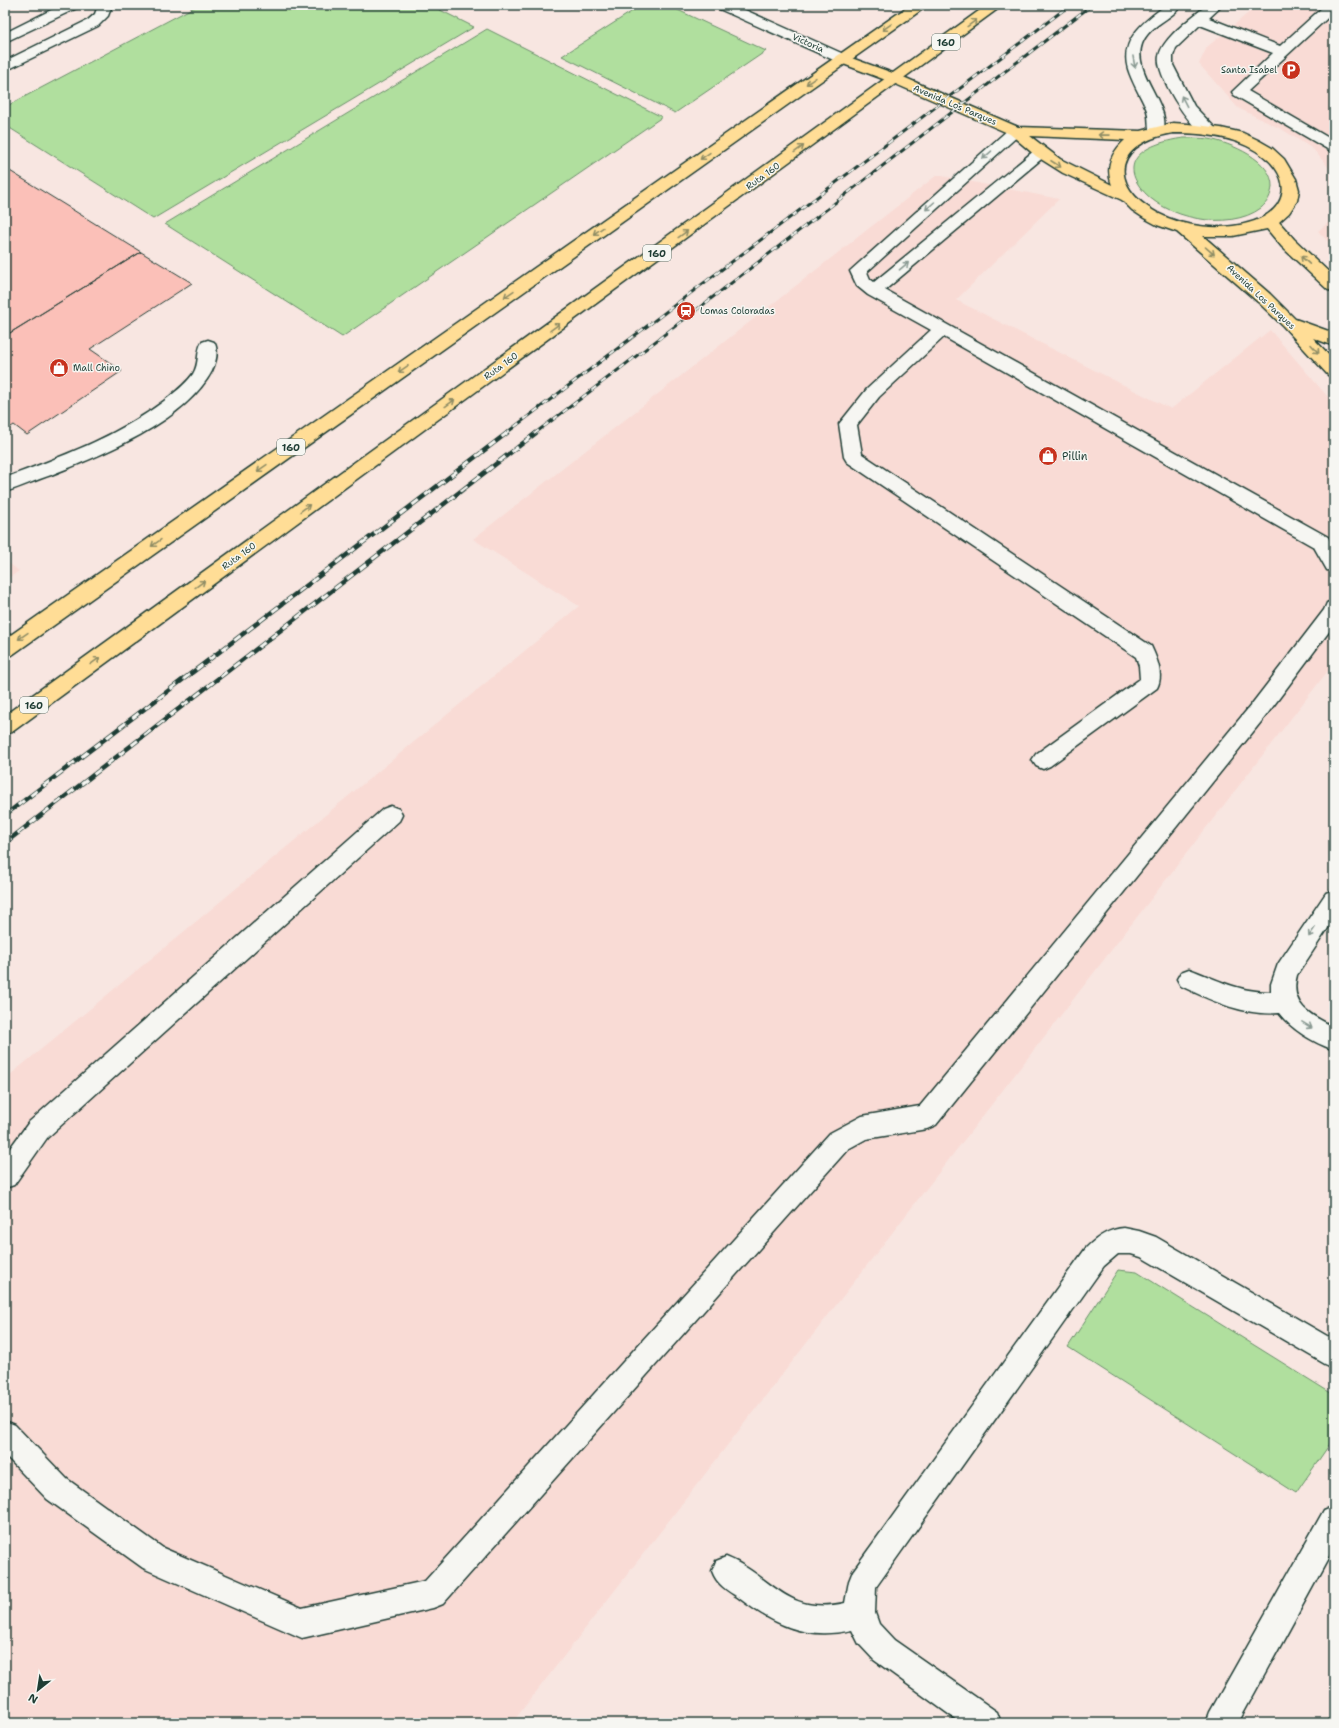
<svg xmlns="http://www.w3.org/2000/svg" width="1339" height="1728" font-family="'Shantell Sans',sans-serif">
	<rect width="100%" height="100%" fill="#f8e6e1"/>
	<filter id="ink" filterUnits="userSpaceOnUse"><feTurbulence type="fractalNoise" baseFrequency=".025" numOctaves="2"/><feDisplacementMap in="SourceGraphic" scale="8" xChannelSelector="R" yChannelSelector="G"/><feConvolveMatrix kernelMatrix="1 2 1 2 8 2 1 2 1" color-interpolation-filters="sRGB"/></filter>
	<g filter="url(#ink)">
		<!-- built -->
		<path fill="#f9dbd5" d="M1258,5H1334V174L1313,149L1283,130L1238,108L1199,64L1207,47Z
			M937,175L1059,199L956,300L1171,409L1270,330L1334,404V663L512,1723H5V1079L579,606L473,539Z
			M1334,218V248L1318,231Z
			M5,560L19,571L5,581Z"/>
		<!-- green -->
		<path fill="#b0df9e" stroke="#688e69" d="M198,5H430L474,27L153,219L5,125V107Z
			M642,5H667L766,51L675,113L562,56Z
			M487,29L662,117L342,337L165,224Z
			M1184,138C1192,138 1201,138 1209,139C1230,143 1273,160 1272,187C1271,195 1268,202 1261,208C1229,232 1163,219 1140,187C1116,154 1159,141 1184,138Z
			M1118,1270L1137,1272L1334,1395V1438L1296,1493L1068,1347Z"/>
		<!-- building -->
		<path fill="#fbc0b8" stroke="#1f3d34" d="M5,168L141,252L5,336Z
			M141,252L192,283L90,349L122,371L27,435L14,425L5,431V336Z"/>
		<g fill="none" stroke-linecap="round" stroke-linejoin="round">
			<!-- minor casing -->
			<g stroke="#1f3d34" stroke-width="3">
				<path id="minor" d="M61,5H79L77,8L5,42V33Z
					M98,5H112L108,16L98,26L5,71V61L88,20L95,14Z
					M715,5H734L848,56L850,59L848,62L843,63L838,62L717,8Z
					M1166,5H1182C1171,20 1149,25 1142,44C1131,74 1177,111 1161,134L1156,136L1151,134C1147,129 1150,116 1146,108C1140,95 1132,82 1128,69C1119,39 1146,20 1166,5Z
					M1207,5H1223L1209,18L1280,46L1325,5H1334V12L1248,91L1334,141V152L1329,150L1234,95L1232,92L1273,53L1200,25L1176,48L1173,56V65L1194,106L1217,130L1214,133C1211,134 1209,135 1205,134C1189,128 1155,73 1159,56C1163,37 1193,17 1207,5Z
					M1015,126L1020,128L1023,131L1020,134L867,272L870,279L874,282L1035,150L1040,148L1045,150L1048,153L1045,156L885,290L1328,537L1334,548V572L1327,570L1314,547L944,337L879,397L857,425L862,454L1151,646C1157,659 1164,675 1157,688L1050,766L1043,769L1036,766L1032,760L1036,754L1140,679L1139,666L1136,657L847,462L844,457L839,424L867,389L931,330L868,295L857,286L850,271L1010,128Z
					M208,340L214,342C219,350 216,362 212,371C185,422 102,455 51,475C36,480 21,487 5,492V478C60,457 117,437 164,401C174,393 185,385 193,374C200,363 196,351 202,342Z
					M1334,600V625L1265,717L936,1125L927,1129L866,1139L848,1149L443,1604L433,1608L302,1638L143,1568L47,1499L5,1455V1421L15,1425L67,1479L163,1548L302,1608L425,1581L830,1133L862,1116L920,1106L1251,705L1324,610L1327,603Z
					M391,806L399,809L402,815L399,821L47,1138L14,1185L5,1188V1155L29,1122L383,809Z
					M1334,890V919L1297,975C1289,1005 1310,1015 1334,1027V1050C1313,1042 1293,1031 1279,1013C1244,1016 1212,1001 1181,986L1177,979L1181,972L1189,969C1219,980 1238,992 1271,992V984L1278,964L1326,893Z
					M1124,1228L1139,1231L1156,1237L1334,1340V1368L1325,1364L1141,1257L1131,1254H1118L1104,1266L876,1587L875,1613L879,1624L894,1640L997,1712L1001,1723H961L874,1660L859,1644L852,1630C806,1640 776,1626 739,1598C727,1590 717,1585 712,1571L716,1561L726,1557C773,1576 784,1616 845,1603L849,1581L853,1571L1086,1248C1097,1237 1109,1229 1124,1228Z
					M1334,1506V1548L1238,1723H1206L1210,1712L1324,1510Z"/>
			</g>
			<!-- major casing -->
			<g stroke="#1f3d34" stroke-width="3">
				<path id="major" d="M843,55L901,76L1018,127L1141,131L1173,123L1188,124L1221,128L1243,133L1258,140L1272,148L1284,159L1296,179L1299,190L1297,201L1289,213L1279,222L1294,239L1334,277V291L1328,290L1282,247L1267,229L1233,236H1203L1270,294L1295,319L1334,333V346L1313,338L1334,360V377L1328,375L1283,326L1258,302L1177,232L1157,225L1144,218L1132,210L1122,200L1063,173L1036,156L1010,134L891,82L838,62L836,59L838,56ZM1173,133C1198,133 1224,135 1247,146C1299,171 1294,219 1233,226C1212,229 1188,226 1168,218C1111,194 1105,145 1173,133ZM1030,136L1125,140C1111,153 1105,167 1112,185L1060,159Z"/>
			</g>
			<!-- highway casing -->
			<g stroke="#1f3d34" stroke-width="3">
				<path id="highway" d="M910,5H926L924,8L12,655L5,657V639Z
					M987,5H1003L12,732L5,734V715Z"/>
			</g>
			<!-- minor -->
			<use href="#minor" fill="#f6f6f2" fill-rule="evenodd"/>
			<!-- major -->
			<use href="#major" fill="#ffdd96" fill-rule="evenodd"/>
			<!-- highway -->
			<use href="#highway" fill="#ffdd96" fill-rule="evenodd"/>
			<!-- rail-far1 casing -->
			<g stroke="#1f3d34" stroke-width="3">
				<path id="rail-far1" d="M505,434L1070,5
					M534,434C721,293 905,147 1092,5"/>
			</g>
			<!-- rail casing -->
			<g stroke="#1f3d34" stroke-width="4.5">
				<path id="rail" d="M5,815L507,433
					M5,843L536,433"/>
			</g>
			<!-- rail-far1 -->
			<use href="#rail-far1" stroke="#f6f6f2" stroke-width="2" stroke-dasharray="6" stroke-linecap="butt"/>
			<!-- rail -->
			<use href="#rail" stroke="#f6f6f2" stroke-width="3" stroke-dasharray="8" stroke-linecap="butt"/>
		</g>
		<!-- one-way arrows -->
		<defs><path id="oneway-shaft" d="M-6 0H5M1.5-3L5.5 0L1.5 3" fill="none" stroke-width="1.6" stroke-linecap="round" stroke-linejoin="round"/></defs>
		<g stroke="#8f8d65">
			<use href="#oneway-shaft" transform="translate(972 23) rotate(-36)"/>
			<use href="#oneway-shaft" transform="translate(887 27) rotate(145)"/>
			<use href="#oneway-shaft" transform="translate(811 81) rotate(145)"/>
			<use href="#oneway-shaft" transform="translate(1104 135) rotate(-179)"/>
			<use href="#oneway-shaft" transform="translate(799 149) rotate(-36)"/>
			<use href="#oneway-shaft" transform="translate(705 156) rotate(145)"/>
			<use href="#oneway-shaft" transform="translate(1056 164) rotate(33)"/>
			<use href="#oneway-shaft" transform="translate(598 231) rotate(145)"/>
			<use href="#oneway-shaft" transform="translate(683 234) rotate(-36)"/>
			<use href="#oneway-shaft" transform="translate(1210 251) rotate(41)"/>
			<use href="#oneway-shaft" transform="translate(1305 260) rotate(-137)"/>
			<use href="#oneway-shaft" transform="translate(509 294) rotate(145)"/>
			<use href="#oneway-shaft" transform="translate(555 327) rotate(-36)"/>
			<use href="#oneway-shaft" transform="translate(1315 349) rotate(48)"/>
			<use href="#oneway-shaft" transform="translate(403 369) rotate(145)"/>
			<use href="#oneway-shaft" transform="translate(450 403) rotate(-36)"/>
			<use href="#oneway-shaft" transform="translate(262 468) rotate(145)"/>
			<use href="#oneway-shaft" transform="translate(305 508) rotate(-36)"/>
			<use href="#oneway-shaft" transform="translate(156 543) rotate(145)"/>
			<use href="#oneway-shaft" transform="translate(200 584) rotate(-36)"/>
			<use href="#oneway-shaft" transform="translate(23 636) rotate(145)"/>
			<use href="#oneway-shaft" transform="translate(95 661) rotate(-36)"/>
		</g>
		<g stroke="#8a9a93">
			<use href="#oneway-shaft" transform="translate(1134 62) rotate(80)"/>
			<use href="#oneway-shaft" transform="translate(1184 101) rotate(-117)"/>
			<use href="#oneway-shaft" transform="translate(987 155) rotate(139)"/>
			<use href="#oneway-shaft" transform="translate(930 206) rotate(138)"/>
			<use href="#oneway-shaft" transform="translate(904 266) rotate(-40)"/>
			<use href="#oneway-shaft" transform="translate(1312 932) rotate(124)"/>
			<use href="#oneway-shaft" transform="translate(1307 1025) rotate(31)"/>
		</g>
	</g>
	<!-- icons -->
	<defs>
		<g id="parking-disc" transform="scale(1)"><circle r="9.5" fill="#c8321e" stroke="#f6f6f2"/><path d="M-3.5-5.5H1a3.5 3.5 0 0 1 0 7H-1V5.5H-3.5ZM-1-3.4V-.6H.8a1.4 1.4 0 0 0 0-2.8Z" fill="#fff"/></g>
		<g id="station-disc" transform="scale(1)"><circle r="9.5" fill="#c8321e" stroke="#f6f6f2"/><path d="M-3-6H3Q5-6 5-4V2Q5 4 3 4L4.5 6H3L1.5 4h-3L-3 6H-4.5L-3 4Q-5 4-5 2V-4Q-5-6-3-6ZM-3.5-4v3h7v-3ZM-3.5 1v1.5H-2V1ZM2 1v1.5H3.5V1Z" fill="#fff"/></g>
		<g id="shop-disc" transform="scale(1)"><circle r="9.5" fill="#c8321e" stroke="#f6f6f2"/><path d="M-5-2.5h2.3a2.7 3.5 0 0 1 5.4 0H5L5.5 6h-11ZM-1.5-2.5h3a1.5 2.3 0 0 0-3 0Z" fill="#fff"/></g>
	</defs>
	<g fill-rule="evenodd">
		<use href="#parking-disc" x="1291" y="70"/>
		<use href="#station-disc" x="686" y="311"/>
		<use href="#shop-disc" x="59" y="368"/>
		<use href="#shop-disc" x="1048" y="456"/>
	</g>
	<g text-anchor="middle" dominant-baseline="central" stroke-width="3" stroke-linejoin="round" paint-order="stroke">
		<!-- far-street labels -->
		<g font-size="9" fill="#1f3d34" stroke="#f6f6f2">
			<text transform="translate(808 43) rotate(24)">Victoria</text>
			<text transform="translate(955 105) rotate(23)">Avenida Los Parques</text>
			<text transform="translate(763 176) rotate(-36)">Ruta 160</text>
			<text transform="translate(1261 297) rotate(43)">Avenida Los Parques</text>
			<text transform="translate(501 366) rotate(-36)">Ruta 160</text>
			<text transform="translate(239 556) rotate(-36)">Ruta 160</text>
		</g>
		<!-- far-poi labels -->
		<g font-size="9" fill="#1f3d34" stroke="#f6f6f2" text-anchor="start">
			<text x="1277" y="70" text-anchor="end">Santa Isabel</text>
			<text x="700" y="311">Lomas Coloradas</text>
			<text x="73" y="368">Mall Chino</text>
		</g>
		<!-- shield labels -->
		<g fill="#f6f6f2" stroke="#60746d" stroke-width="1">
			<rect x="932" y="34" width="28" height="16" rx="3"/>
			<rect x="643" y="245" width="28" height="16" rx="3"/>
			<rect x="277" y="439" width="28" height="16" rx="3"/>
			<rect x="20" y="697" width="28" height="16" rx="3"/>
		</g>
		<g font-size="10" font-weight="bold" fill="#1f3d34">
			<text x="946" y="42">160</text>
			<text x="657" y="253">160</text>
			<text x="291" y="447">160</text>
			<text x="34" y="705">160</text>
		</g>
		<!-- poi labels -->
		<g font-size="11" fill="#1f3d34" stroke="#f6f6f2" text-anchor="start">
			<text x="1062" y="456">Pillin</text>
		</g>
	</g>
	<!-- margin -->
	<rect width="1339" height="1728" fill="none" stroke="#f6f6f2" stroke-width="20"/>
	<rect x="10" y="10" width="1319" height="1708" fill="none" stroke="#1f3d34" stroke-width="1.5" filter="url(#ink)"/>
	<!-- north arrow -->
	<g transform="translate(38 1690) rotate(210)" stroke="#f6f6f2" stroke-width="3" paint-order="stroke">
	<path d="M0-3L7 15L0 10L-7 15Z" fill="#1f3d34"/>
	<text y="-6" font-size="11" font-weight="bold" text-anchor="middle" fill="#1f3d34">N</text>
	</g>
</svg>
